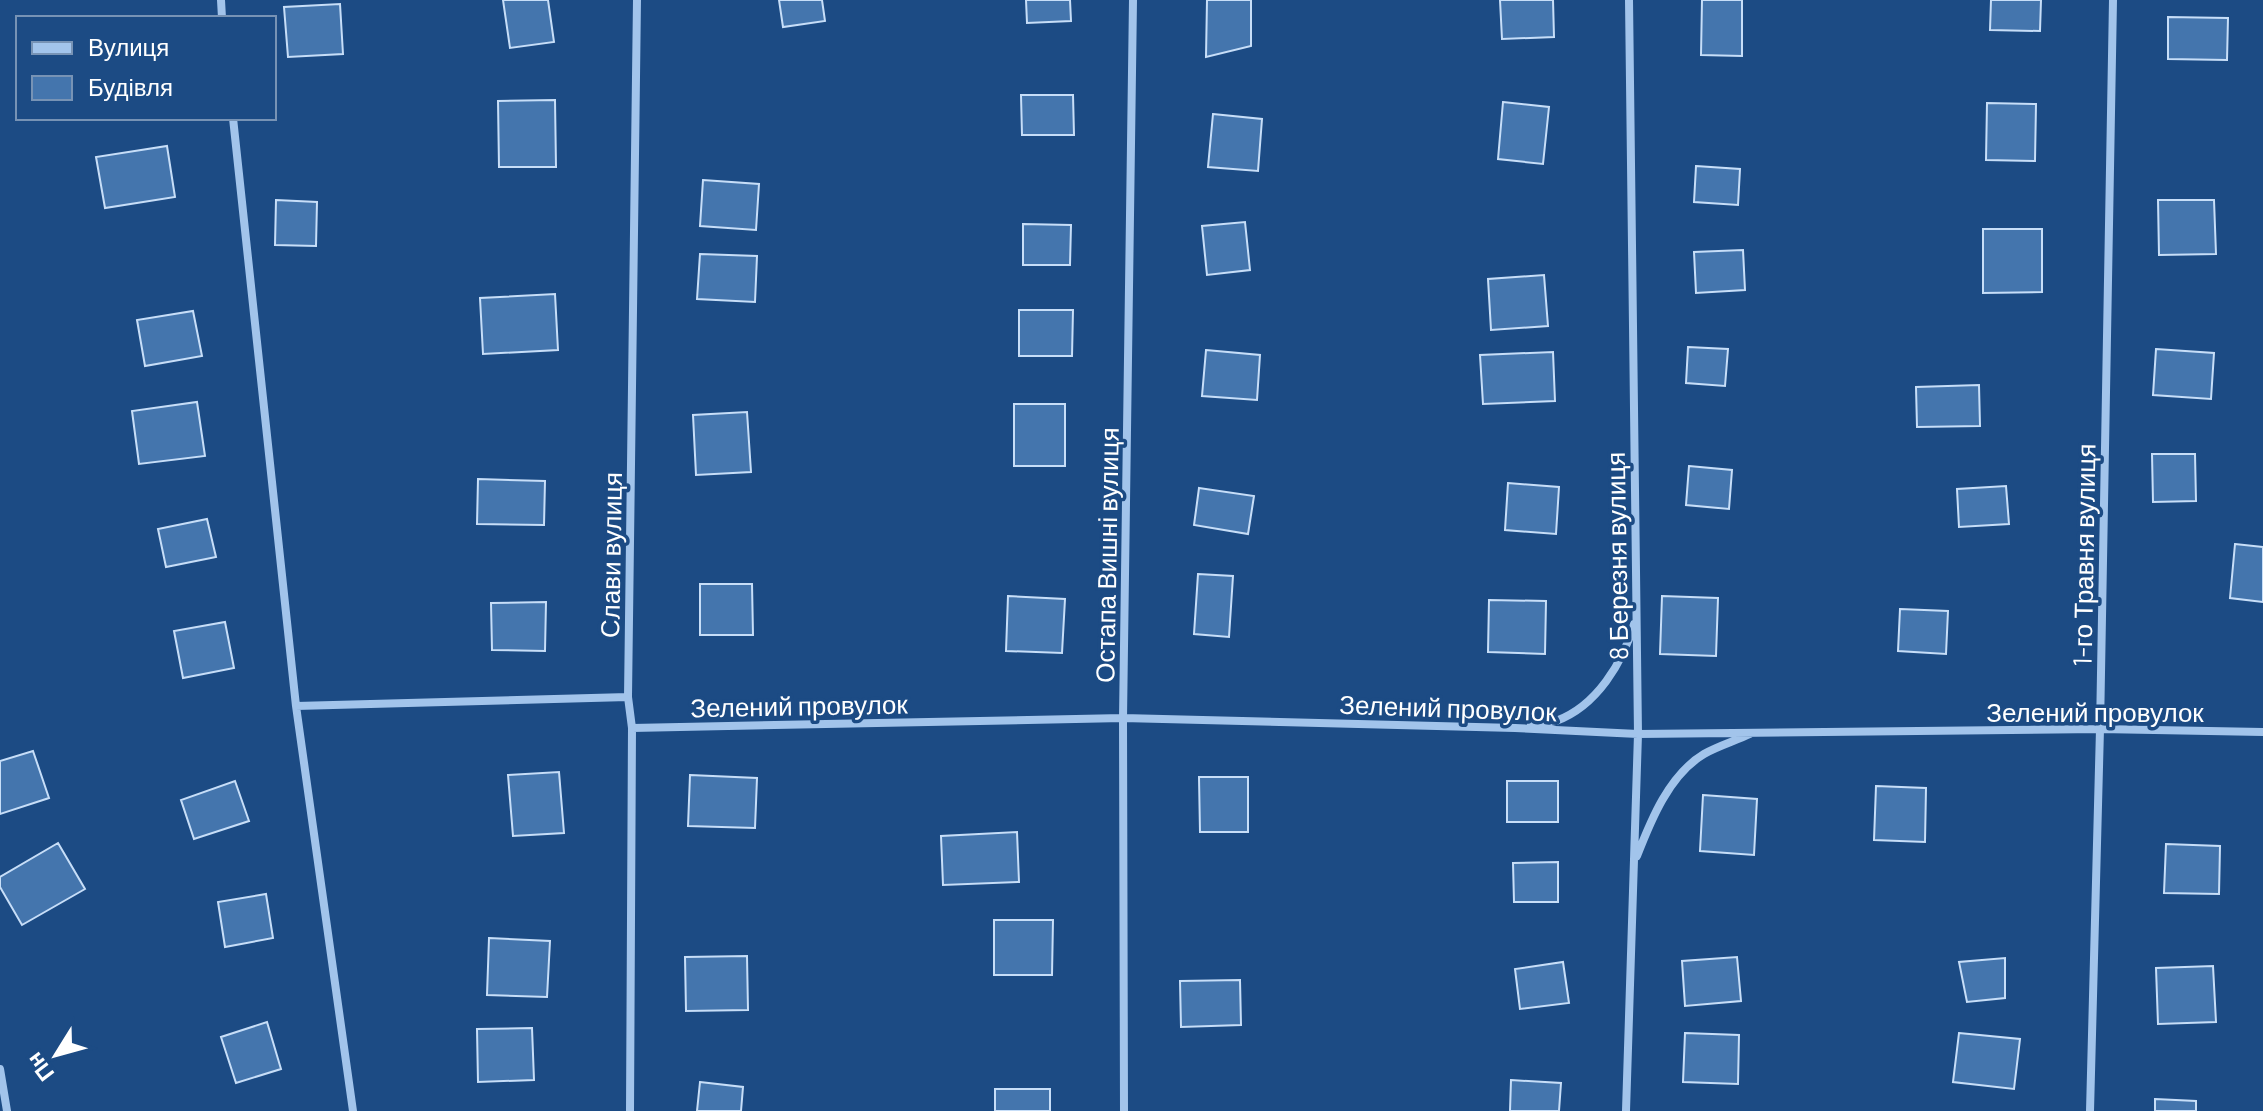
<svg xmlns="http://www.w3.org/2000/svg" width="2263" height="1111" font-family="Barlow,sans-serif">
	<rect width="100%" height="100%" fill="#1c4b84"/>
	<!-- building -->
	<path fill="#4475ad" stroke="#c7def8" stroke-width="2" d="M503,0H548L554,42L510,48Z
		M779,0H822L825,21L783,27Z
		M1026,0H1070L1071,21L1027,23Z
		M1207,0H1251V46L1206,57Z
		M1500,0H1553L1554,37L1502,39Z
		M1702,0H1742V56L1701,55Z
		M1991,0H2041L2040,31L1990,30Z
		M340,4L343,54L288,57L284,7Z
		M2168,17L2228,18L2227,60L2168,59Z
		M1021,95H1073L1074,135H1022Z
		M555,100L556,167H499L498,101Z
		M1503,102L1549,107L1543,164L1498,159Z
		M1987,103L2036,104L2035,161L1986,160Z
		M1213,114L1262,119L1258,171L1208,167Z
		M167,146L175,197L105,208L96,157Z
		M1696,166L1740,169L1738,205L1694,202Z
		M703,180L759,184L756,230L700,226Z
		M276,200L317,202L316,246L275,245Z
		M2158,200H2214L2216,254L2159,255Z
		M1245,222L1250,270L1207,275L1202,226Z
		M1023,224L1071,225L1070,265H1023Z
		M1983,229H2042V292L1983,293Z
		M1743,250L1745,290L1696,293L1694,252Z
		M700,254L757,256L755,302L697,299Z
		M1544,275L1548,326L1491,330L1488,279Z
		M555,294L558,350L483,354L480,298Z
		M1019,310H1073L1072,356H1019Z
		M193,311L202,356L145,366L137,320Z
		M1688,347L1728,349L1725,386L1686,383Z
		M2156,349L2214,353L2211,399L2153,395Z
		M1206,350L1260,355L1257,400L1202,396Z
		M1553,352L1555,401L1483,404L1480,355Z
		M1979,385L1980,426L1917,427L1916,387Z
		M197,402L205,456L139,464L132,411Z
		M1014,404H1065V466H1014Z
		M747,412L751,472L696,475L693,415Z
		M2152,454H2195L2196,501L2153,502Z
		M1689,466L1732,470L1729,509L1686,505Z
		M478,479L545,481L544,525L477,524Z
		M1508,483L1559,487L1556,534L1505,530Z
		M2006,486L2009,524L1959,527L1957,489Z
		M1199,488L1254,496L1248,534L1194,525Z
		M207,519L216,557L166,567L158,529Z
		M2235,544L2263,547V602L2230,598Z
		M1198,574L1233,576L1229,637L1194,634Z
		M700,584H752L753,635H700Z
		M1008,596L1065,599L1062,653L1006,651Z
		M1662,596L1718,598L1716,656L1660,654Z
		M1489,600L1546,601L1545,654L1488,652Z
		M546,602L545,651L492,650L491,603Z
		M1900,609L1948,611L1946,654L1898,651Z
		M225,622L234,668L183,678L174,631Z
		M33,751L49,798L0,814V761Z
		M559,772L564,833L513,836L508,775Z
		M690,775L757,778L755,828L688,826Z
		M1199,777H1248V832H1200Z
		M235,781L249,821L194,839L181,800Z
		M1507,781H1558V822H1507Z
		M1876,786L1926,788L1925,842L1874,840Z
		M1703,795L1757,799L1754,855L1700,851Z
		M1017,832L1019,882L943,885L941,836Z
		M58,843L85,889L22,925L0,887V877Z
		M2166,844L2220,846L2219,894L2164,893Z
		M1558,862V902H1514L1513,863Z
		M266,894L273,938L225,947L218,902Z
		M994,920H1053L1052,975H994Z
		M489,938L550,941L547,997L487,995Z
		M747,956L748,1010L686,1011L685,957Z
		M1737,957L1741,1001L1685,1006L1682,961Z
		M2005,958V998L1967,1002L1959,962Z
		M1563,962L1569,1003L1520,1009L1515,969Z
		M2213,966L2216,1022L2158,1024L2156,968Z
		M1240,980L1241,1025L1181,1027L1180,981Z
		M267,1022L281,1069L236,1083L221,1037Z
		M532,1028L534,1080L478,1082L477,1029Z
		M1685,1033L1739,1035L1738,1084L1683,1082Z
		M1959,1033L2020,1039L2014,1089L1953,1082Z
		M1511,1080L1561,1083L1559,1111H1510Z
		M700,1082L743,1087L741,1111H697Z
		M995,1089H1050V1111H995Z
		M2155,1099L2196,1101V1111H2155Z"/>
	<g fill="none" stroke-linecap="round" stroke-linejoin="round">
		<!-- street -->
		<path stroke="#a2c4eb" stroke-width="8" d="M221,0L222,18
			M233,118L296,706L353,1111
			M296,706L628,697
			M1531,725C1539,724 1549,723 1556,721C1597,706 1623,662 1634,624
			M632,728L1123,718L1515,728L1638,734L2100,729L2263,732
			M1637,856C1651,820 1669,775 1704,754C1718,746 1735,741 1750,734
			M0,1069L7,1111
			M630,1111L632,728L628,697L637,0
			M1124,1111L1123,718L1133,0
			M1626,1111L1638,734L1629,0
			M2090,1111L2100,729L2113,0"/>
	</g>
	<g text-anchor="middle" dominant-baseline="central" stroke-width="7" stroke-linejoin="round" paint-order="stroke">
		<!-- street labels -->
		<g font-size="26" fill="#fff" stroke="#1c4b84">
			<text transform="translate(610 555) rotate(-89)">Слави вулиця</text>
			<text transform="translate(1106 555) rotate(-89)">Остапа Вишні вулиця</text>
			<text transform="translate(2083 555) rotate(-89)">1-го Травня вулиця</text>
			<text transform="translate(1616 556) rotate(-91)">8 Березня вулиця</text>
			<text transform="translate(799 705) rotate(-1)">Зелений провулок</text>
			<text transform="translate(1448 707) rotate(2)">Зелений провулок</text>
			<text x="2095" y="711">Зелений провулок</text>
		</g>
	</g>
	<!-- legend -->
	<rect x="16" y="16" width="260" height="104" fill="#1c4b84" stroke="#7793b5" stroke-width="2"/>
	<rect x="32" y="42" width="40" height="12" fill="#a2c4eb" stroke="#7793b5" stroke-width="2"/>
	<text x="88" y="56" font-size="24" fill="#ffffff">Вулиця</text>
	<rect x="32" y="76" width="40" height="24" fill="#4475ad" stroke="#7793b5" stroke-width="2"/>
	<text x="88" y="96" font-size="24" fill="#ffffff">Будівля</text>
	<!-- north arrow -->
	<g transform="translate(56 1055) rotate(233)" stroke="#1c4b84" stroke-width="6" paint-order="stroke">
	<path d="M0-6L14 30L0 20L-14 30Z" fill="#ffffff"/>
	<text y="-12" font-size="22" font-weight="bold" text-anchor="middle" fill="#ffffff">Пн</text>
	</g>
</svg>
